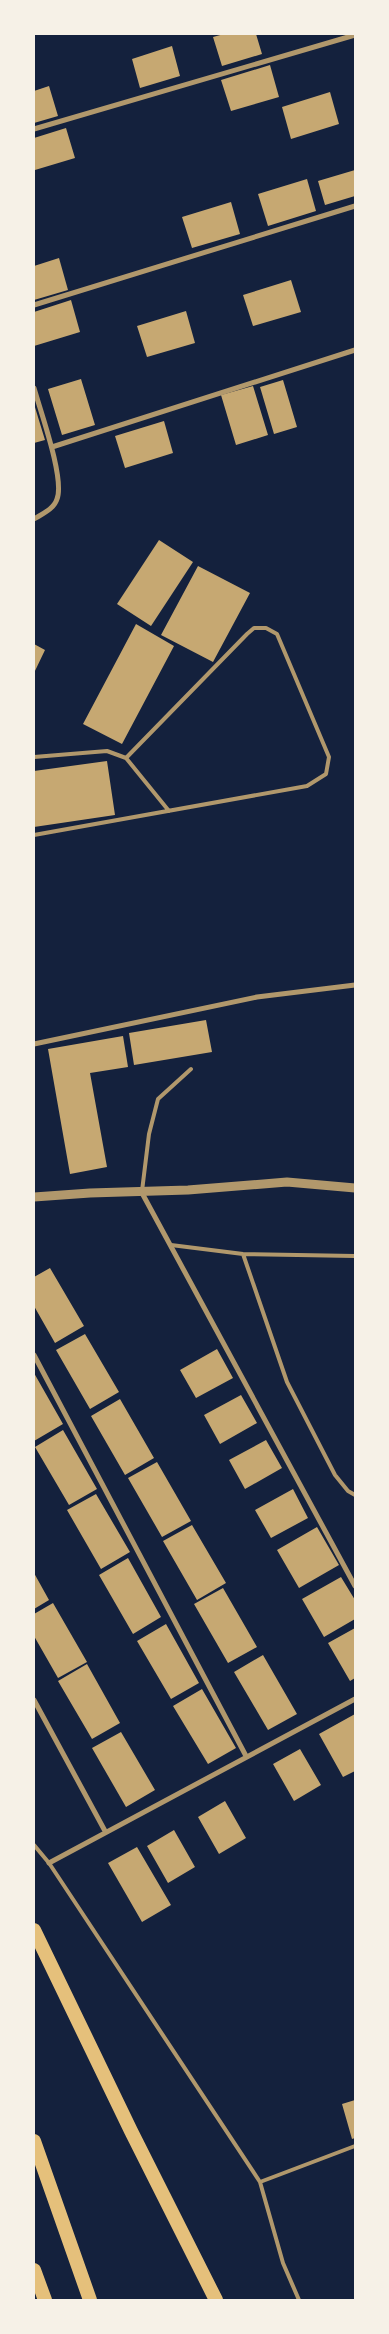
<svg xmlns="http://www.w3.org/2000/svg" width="389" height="2334" font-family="'Roboto Condensed',sans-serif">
	<rect width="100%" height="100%" fill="#14213d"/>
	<!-- building -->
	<path fill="#c6a872" d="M224,34H256L262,54L222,66L213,37Z
		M172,46L180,76L140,88L132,59Z
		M270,65L279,97L231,111L221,80Z
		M49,86L58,116L34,123V91Z
		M330,92L339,124L291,139L282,107Z
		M66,128L75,158L35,170L34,138Z
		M355,170V196L325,205L318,181Z
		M307,179L316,211L268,226L258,194Z
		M231,202L240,234L192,248L182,217Z
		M59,258L68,290L34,300V266Z
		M291,280L301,312L253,326L243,295Z
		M71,300L80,332L34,346V312Z
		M186,311L195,343L147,357L137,326Z
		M81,379L95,425L62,435L48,389Z
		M283,380L297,427L274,434L260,387Z
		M253,386L268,435L236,445L221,395Z
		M34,404L45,440L34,443Z
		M164,421L173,453L125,468L115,436Z
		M159,540L193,562L151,626L117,604Z
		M198,566L250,593L213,662L161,635Z
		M136,624L174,646L122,744L83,724Z
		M34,644L45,650L34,673Z
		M107,761L115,815L34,827V771Z
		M206,1020L212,1052L134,1065L129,1033Z
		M123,1036L128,1067L90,1073L107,1167L70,1174L48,1049Z
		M50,1268L84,1326L55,1343L34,1306V1277Z
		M85,1334L119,1392L90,1409L56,1350Z
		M217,1349L233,1378L196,1398L180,1370Z
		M34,1373L63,1424L34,1441Z
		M241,1395L257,1423L220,1444L204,1415Z
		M120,1399L154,1458L125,1475L91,1416Z
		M63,1430L97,1489L69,1505L35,1447Z
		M266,1440L282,1468L245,1489L229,1460Z
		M157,1462L191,1521L162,1537L128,1478Z
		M293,1489L308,1518L271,1538L255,1510Z
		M96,1494L130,1552L101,1569L67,1510Z
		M192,1525L226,1583L197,1600L163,1541Z
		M317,1527L339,1565L299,1588L277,1550Z
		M128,1558L161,1617L133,1634L99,1575Z
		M34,1573L49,1600L34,1609Z
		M341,1577L355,1600V1619L324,1637L302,1599Z
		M223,1588L257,1647L228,1663L194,1604Z
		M53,1603L87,1662L58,1678L34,1636V1614Z
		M166,1624L199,1683L171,1699L137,1641Z
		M355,1628V1678L350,1681L328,1643Z
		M263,1655L297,1714L268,1730L234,1672Z
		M87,1664L120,1723L92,1739L58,1681Z
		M202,1689L236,1748L208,1764L173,1706Z
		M355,1714V1771L343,1777L319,1734Z
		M121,1732L155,1790L126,1807L92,1748Z
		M300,1749L321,1785L294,1801L273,1764Z
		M225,1801L246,1838L219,1854L198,1817Z
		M174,1830L195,1867L168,1883L147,1846Z
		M137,1847L171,1905L142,1922L108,1863Z
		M355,2100V2138L352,2139L342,2104Z"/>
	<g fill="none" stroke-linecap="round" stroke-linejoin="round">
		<!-- service -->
		<path stroke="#b1986c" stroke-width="4" d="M34,757L107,751L126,758L247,634L254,628H266L277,634L329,757L326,774L307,786L34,835
			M126,758L169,811
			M142,1191L149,1134L158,1099L191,1069
			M171,1245L243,1254L355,1256
			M243,1254L287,1382L335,1475L348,1491L355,1495
			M34,1845L49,1863L260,2182L283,2263L299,2300
			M260,2182L355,2146"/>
		<!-- minor -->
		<path stroke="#b1986c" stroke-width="5" d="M34,129L355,35
			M34,305L355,206
			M34,388C40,410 65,479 57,499C54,509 42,514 34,519
			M52,447L355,350
			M34,1044L257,997L355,985
			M142,1193L355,1586
			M34,1355L246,1756
			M34,1700L105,1831
			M49,1863L355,1699"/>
		<!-- tertiary -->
		<path stroke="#b1986c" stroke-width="9" d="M34,1197L90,1193L188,1190L287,1182L355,1188"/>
		<!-- trunk -->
		<path stroke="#e5c07b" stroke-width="14" d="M34,1930L131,2131L216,2300
			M34,2141L90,2300
			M34,2270L45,2300"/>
	</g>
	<!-- border -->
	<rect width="389" height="2334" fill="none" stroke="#f6f1e7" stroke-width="70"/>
</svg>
